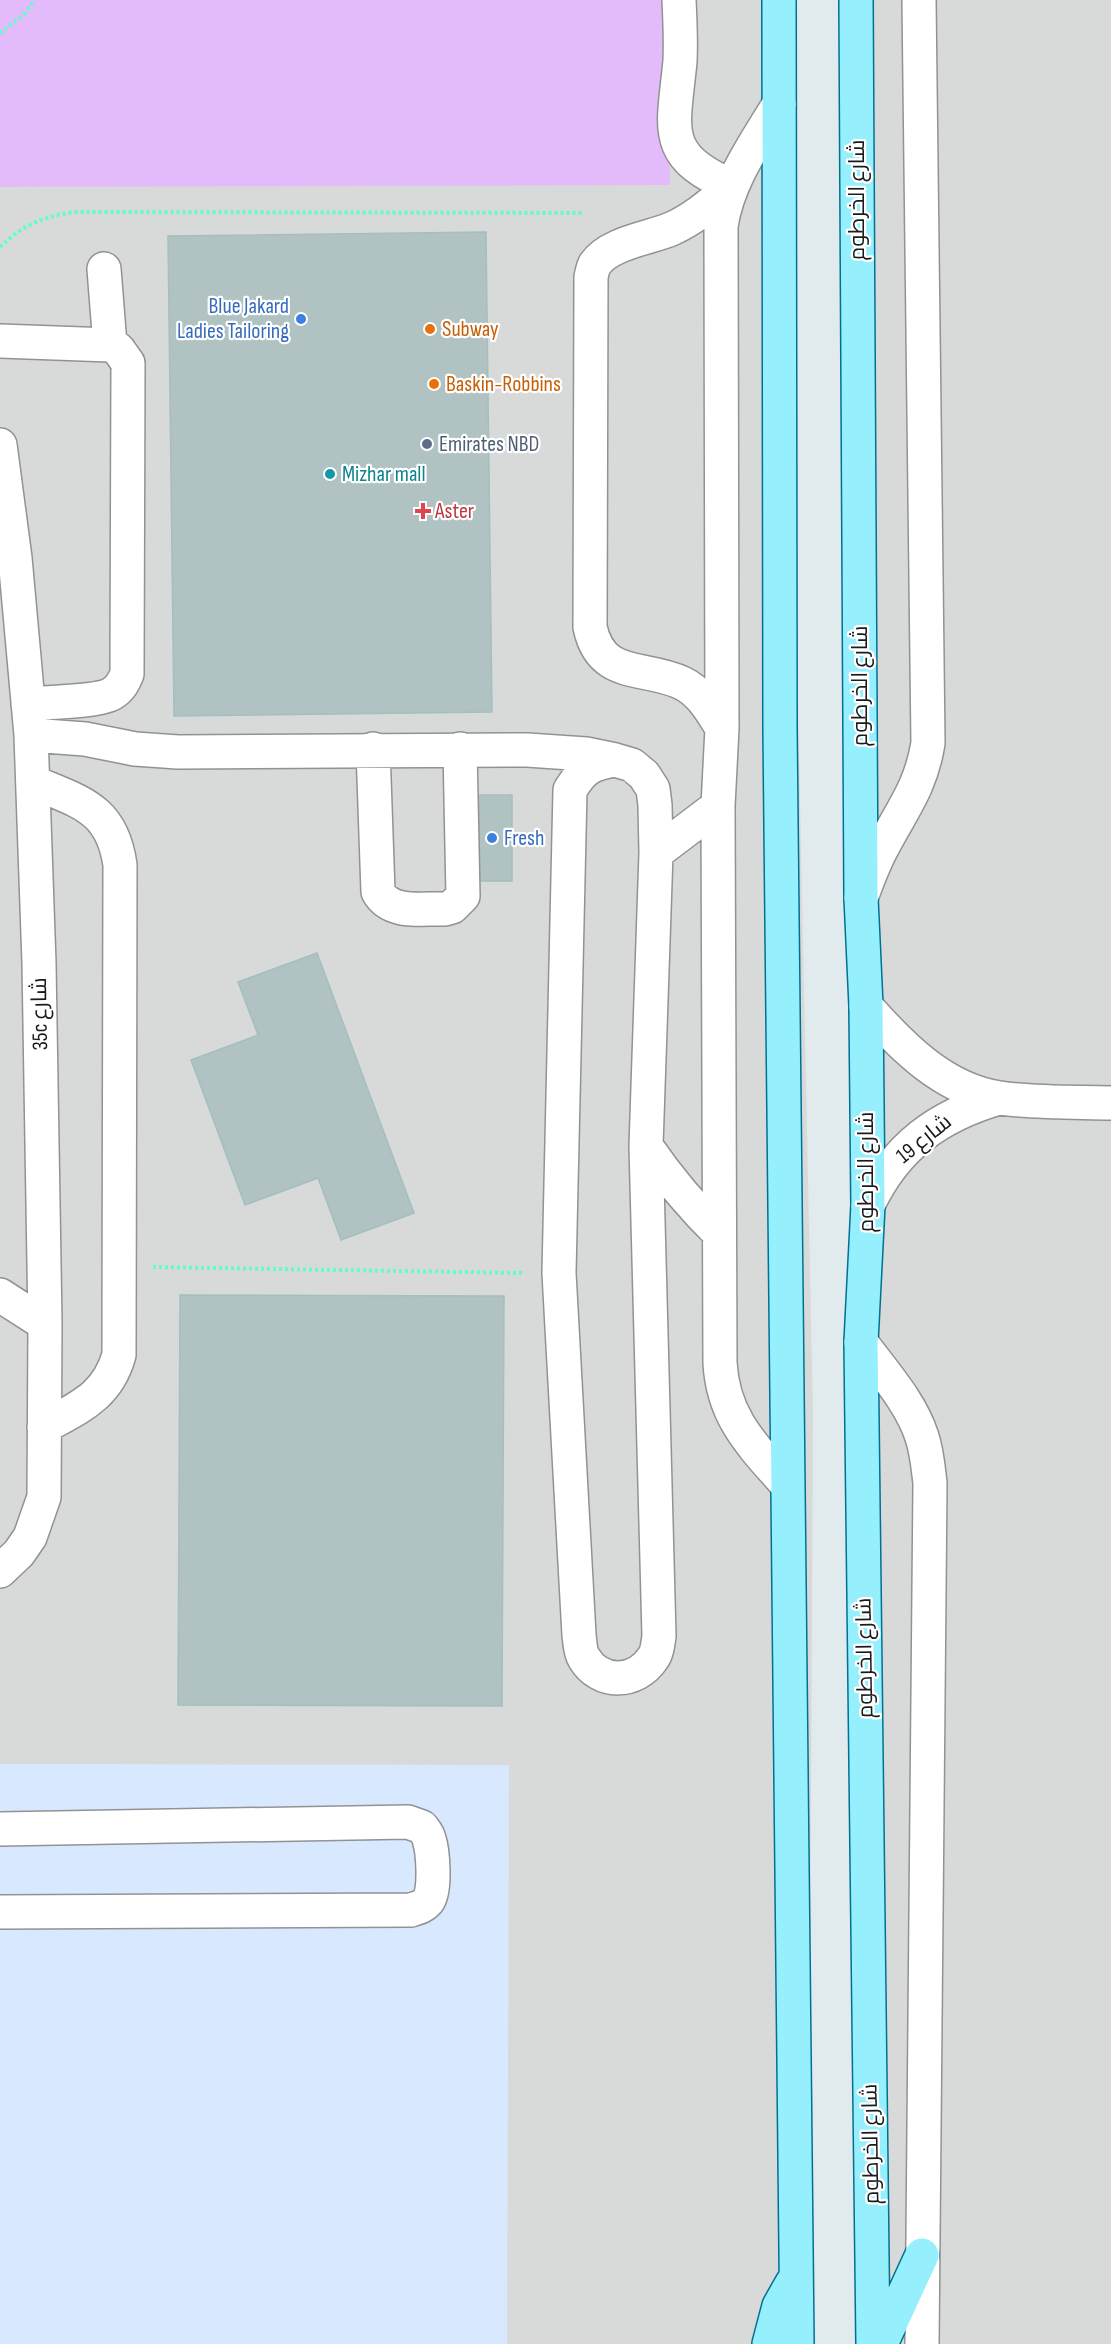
<svg xmlns="http://www.w3.org/2000/svg" width="1111" height="2344" font-family="'Sofia Sans Condensed',Cairo,sans-serif">
	<rect width="100%" height="100%" fill="#e1eaed"/>
	<!-- residential -->
	<path fill="#d8dad9" d="M0,0H783L813,1415L808,2344H0Z
		M866,0H1111V2344H876Z"/>
	<!-- education -->
	<path fill="#d8e9ff" d="M0,1764L509,1765L507,2344H0Z"/>
	<!-- park -->
	<path fill="#e4bbfa" d="M0,0H670V185L0,187Z"/>
	<!-- building -->
	<path fill="#b0c2c2" stroke="#a3bfbf" stroke-width="1.5" d="M486,232L492,712L174,716L168,236Z
		M472,795H512V881H473Z
		M317,953L414,1213L341,1240L318,1178L245,1205L191,1060L258,1035L238,982Z
		M180,1295L504,1296L502,1706L178,1705Z"/>
	<g fill="none" stroke-linecap="round" stroke-linejoin="round">
		<!-- minor casing -->
		<g stroke="#929292" stroke-width="36">
			<path id="minor" d="M679,0C680,20 681,41 680,61C674,127 659,156 732,186C713,202 694,219 671,229C650,238 609,243 595,264C593,267 592,273 591,277L590,627C601,680 644,665 682,683C701,692 711,711 722,728
				M779,104C755,144 728,180 721,226L722,728L718,806L720,1363C723,1418 753,1446 787,1485
				M104,269L110,345
				M0,341L110,345L118,349L128,363L127,674C124,681 121,688 113,693C100,702 47,702 28,704
				M0,445L15,558L31,735L39,963L45,1324L44,1497L30,1537L19,1553L0,1571
				M31,735L85,739L135,749L178,752L527,750L586,754L615,760
				M373,749L378,892C391,915 422,908 445,909L452,907L463,896L460,749
				M615,760L632,765L644,775L653,789L655,805L656,853L646,1146L659,1636C658,1643 657,1653 653,1658C636,1684 600,1685 584,1658C580,1652 580,1642 579,1635L559,1273L570,790C583,769 590,764 615,760Z
				M33,782C80,802 112,808 120,865L119,1355C107,1397 79,1407 44,1427
				M656,853L718,806
				M861,898C867,882 873,865 881,850C901,811 921,788 928,743L919,0
				M866,1006C901,1046 944,1090 1000,1098C1035,1103 1075,1102 1111,1103
				M646,1146C668,1178 691,1206 719,1233
				M868,1205C896,1146 938,1116 999,1098
				M0,1295L45,1324
				M861,1342C882,1371 911,1402 922,1437C927,1452 928,1467 930,1483L922,2344
				M0,1829L408,1822L422,1827C425,1831 428,1834 429,1839C433,1851 436,1891 428,1901C423,1907 417,1908 411,1910L0,1912"/>
		</g>
		<!-- major casing -->
		<g stroke="#007093" stroke-width="36">
			<path id="major" d="M779,0L780,729L797,2344
				M856,0L861,898L866,1006L868,1205L861,1342L873,2344
				M769,2344L779,2306L792,2283
				M881,2344L922,2255"/>
		</g>
		<!-- path -->
		<path stroke="#63fcca" stroke-width="4" stroke-dasharray="3 3" stroke-linecap="butt" d="M0,33L23,15L35,0
			M0,247C23,225 44,216 75,212L583,213
			M153,1267L523,1273"/>
		<!-- minor -->
		<use href="#minor" stroke="#fff" stroke-width="33"/>
		<!-- major -->
		<use href="#major" stroke="#96effd" stroke-width="33"/>
	</g>
	<!-- markers -->
	<g fill="#3f7fe0" stroke="#fff" stroke-width="2">
		<circle cx="301" cy="319" r="6"/>
		<circle cx="492" cy="838" r="6"/>
	</g>
	<g fill="#e8710a" stroke="#fff" stroke-width="2">
		<circle cx="430" cy="329" r="6"/>
		<circle cx="434" cy="384" r="6"/>
	</g>
	<circle fill="#5c6f8a" stroke="#fff" stroke-width="2" cx="427" cy="444" r="6"/>
	<circle fill="#0f9aa8" stroke="#fff" stroke-width="2" cx="330" cy="474" r="6"/>
	<path fill="#e0444e" stroke="#fff" stroke-width="2" d="M420 502h6v6h6v6h-6v6h-6v-6h-6v-6h6z"/>
	<g text-anchor="middle" dominant-baseline="central" stroke-width="4.5" stroke-linejoin="round" paint-order="stroke">
		<!-- street labels -->
		<g font-size="22" fill="#1b1b1b" stroke="#fff">
			<text transform="translate(857 200) rotate(-90)">شارع الخرطوم</text>
			<text transform="translate(860 686) rotate(-90)">شارع الخرطوم</text>
			<text transform="translate(40 1014) rotate(-91)">35c شارع</text>
			<text transform="translate(924 1139) rotate(-39)">شارع 19</text>
			<text transform="translate(866 1172) rotate(-90)">شارع الخرطوم</text>
			<text transform="translate(865 1658) rotate(-91)">شارع الخرطوم</text>
			<text transform="translate(871 2144) rotate(-91)">شارع الخرطوم</text>
		</g>
		<!-- shop labels -->
		<g font-size="22" fill="#366cbe" stroke="#fff" text-anchor="end">
			<text x="289" y="306">Blue Jakard<tspan x="289" dy="25">Ladies Tailoring</tspan></text>
			<text x="504" y="838" text-anchor="start">Fresh</text>
		</g>
		<!-- food labels -->
		<g font-size="22" fill="#c56008" stroke="#fff" text-anchor="start">
			<text x="442" y="329">Subway</text>
			<text x="446" y="384">Baskin-Robbins</text>
		</g>
		<!-- service labels -->
		<g font-size="22" fill="#4e5e75" stroke="#fff" text-anchor="start">
			<text x="439" y="444">Emirates NBD</text>
		</g>
		<!-- culture labels -->
		<g font-size="22" fill="#0d838f" stroke="#fff" text-anchor="start">
			<text x="342" y="474">Mizhar mall</text>
		</g>
		<!-- health labels -->
		<g font-size="22" fill="#be3a42" stroke="#fff" text-anchor="start">
			<text x="435" y="511">Aster</text>
		</g>
	</g>
</svg>
